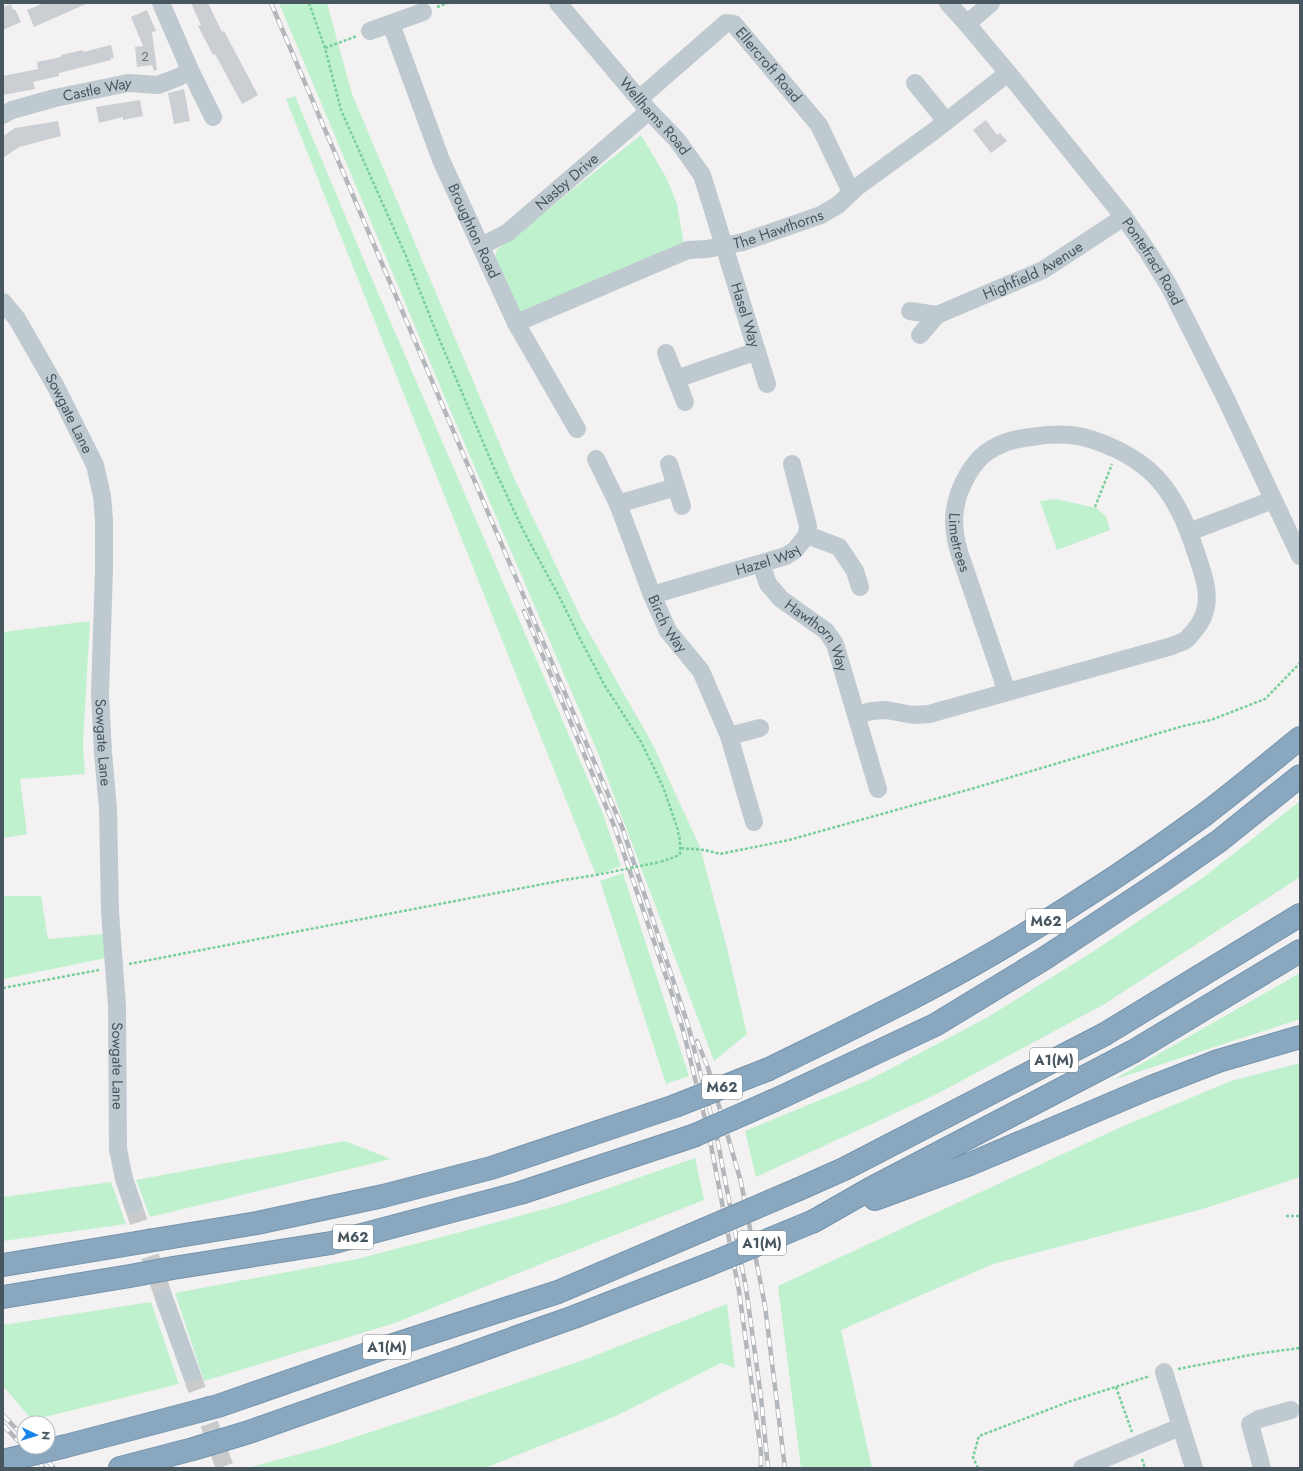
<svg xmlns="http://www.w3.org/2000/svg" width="1303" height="1471" font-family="Jost,sans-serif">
	<rect width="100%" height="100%" fill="#f3f1f1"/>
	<!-- green -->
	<path fill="#c0f1cf" d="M279,3H327L352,94L515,480L583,622L652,743L700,847L727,948L747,1034L714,1061L597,751L451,412Z
		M295,96L363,258L603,814L621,866L596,875L286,99Z
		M641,135L666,177L677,204L684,245L520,313L495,257L497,250Z
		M1057,499L1096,508L1106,516L1110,530L1057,550L1040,501Z
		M90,621L83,744L85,774L20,779L27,834L3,838V632Z
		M1300,801V877L1103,1005L937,1094L756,1177L745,1131L871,1079L988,1017L1094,951L1204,877Z
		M623,873L689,1076L666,1084L600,881Z
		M3,896H41L48,939L103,934L106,958L3,979Z
		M1300,973V1019L1113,1080Z
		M1300,1063V1177L1203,1209L993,1264L841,1330L872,1468H801L778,1286L1121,1127L1231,1081Z
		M345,1141L391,1159L150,1217L136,1180Z
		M695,1158L704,1200L546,1262L395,1323L204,1381L175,1293L357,1259L453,1234L563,1204Z
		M111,1182L126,1224L3,1241V1197Z
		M151,1302L179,1384L32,1420L3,1386V1325Z
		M727,1304L735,1368L721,1363L616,1416L485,1468H248L325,1447L450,1406L586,1359Z"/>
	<!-- building -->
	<path fill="#cbcfd3" d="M44,3H88L34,27L27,10Z
		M191,3H208L222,32L224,31L258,95L242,104L215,54L213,55L198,26L201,25Z
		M11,4L13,10L15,9L21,22L3,30V7Z
		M147,10L156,31L152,32L157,70L154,71L152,65L137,67L135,47L143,46L131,17Z
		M111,45L114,58H111V60L59,73V76L33,82L35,89L3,95V76L38,69L37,62L61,57V55L83,50V52Z
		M184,89L190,121L174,124L168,93Z
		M140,100L143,116L123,120V117L99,123L96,107Z
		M986,120L997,135L1000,133L1007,141L991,153L973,130Z
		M58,121L61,136L19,147L3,158V136L15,128Z"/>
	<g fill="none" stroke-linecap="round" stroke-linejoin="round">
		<!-- minor-tunnel -->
		<path stroke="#c8cacc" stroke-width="18" stroke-dasharray="18 9" stroke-linecap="butt" d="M133,1205L164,1298
			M191,1373L225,1468"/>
		<!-- highway casing -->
		<g stroke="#7493ac" stroke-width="24">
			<path id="highway" d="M769,1069C836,1036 904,1004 969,967C1050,921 1129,870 1204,815C1237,790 1268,764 1300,738
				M775,1100L935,1025L1045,958L1163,880L1219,841L1300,776
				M799,1189L844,1169L1105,1034L1300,915
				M875,1199L970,1164L1149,1088L1218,1061L1300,1037
				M814,1221L870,1189L1134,1051L1300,951
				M3,1265L257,1223L383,1196L491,1168L675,1106
				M3,1297L130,1276L173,1268L331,1243L520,1193L693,1136
				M66,1446L218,1406L387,1347L558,1292L703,1230
				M120,1468L193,1449L249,1432L574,1317L710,1264"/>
		</g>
		<!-- path -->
		<path stroke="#77cf9c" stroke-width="2.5" stroke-dasharray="3 2" stroke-linecap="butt" d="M309,3L325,48L341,110L406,256L435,329L494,468L523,530L560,598L578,635L605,686L641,742L653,766L663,787L677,827L680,840V854L675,857L660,862
			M437,7L448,3
			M325,48L357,36
			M1095,507L1112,464
			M681,848L705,850L720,854L789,840L971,789L1183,726L1211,720L1265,699L1300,663
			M129,964L564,880L596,875
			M3,988L99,970
			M1286,1216H1300
			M1178,1369L1255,1354L1300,1348
			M1116,1387L1132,1432
			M1142,1459L1145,1468
			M978,1468L973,1457L979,1436L1071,1401L1150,1376"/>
		<!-- minor -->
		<g stroke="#bfcad0" stroke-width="18">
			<path d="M161,3L190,70L213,117"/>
			<path id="s1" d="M558,3L649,111L677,140L702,175L767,384"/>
			<path id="s2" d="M948,3L967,24L1008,73L1124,217L1148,252L1169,286L1225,397L1300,556"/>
			<path id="s3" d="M391,24L441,160L516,323L577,429"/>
			<path d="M967,24L991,3"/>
			<path d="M370,31L423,12"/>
			<path d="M915,83L946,121"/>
			<path id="s4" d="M639,99L726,23L734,24L819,125L851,192"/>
			<path id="s5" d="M3,115L12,110L55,98L128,83L158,85L179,77L190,70"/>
			<path id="s6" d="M481,246L507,233L521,221L649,111"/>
			<path id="s7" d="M3,302L17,319L56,387L95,465L102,496L104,520V569L100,694L103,753L108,809L110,912L117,1007L118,1149L124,1179L133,1205"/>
			<path d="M910,311L937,315"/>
			<path id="s8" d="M516,323L688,250L707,249L743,242L821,215L838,205L857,187L934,131L1008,73"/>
			<path id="s9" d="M920,335L937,315L1043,270L1124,217"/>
			<path d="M666,353L685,402"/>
			<path d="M676,379L757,351"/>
			<path id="s10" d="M596,459L618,504L652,595L668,631L701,671L729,736L754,822"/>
			<path d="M669,464L682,506"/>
			<path d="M618,504L676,487"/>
			<path d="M1189,532L1273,500"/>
			<path d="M807,535L839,547L855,571L860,587"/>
			<path id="s11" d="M761,564L768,584L781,599L826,631L835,644L878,789"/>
			<path id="s12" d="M652,595L786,556L795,550L807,535L808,526L792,464"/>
			<path id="s13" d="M856,715L872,711L886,710L913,715L929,714L1172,646C1177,644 1182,642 1186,640C1189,637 1192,633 1194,631C1210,613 1209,593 1202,571C1191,537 1181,504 1156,477C1136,456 1099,438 1070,435C1057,434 1043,435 1031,437C1012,439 993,445 979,459C970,469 964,480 959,493C952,514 953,530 959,552L1007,692"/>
			<path d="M729,736L760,728"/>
			<path d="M164,1298L191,1373"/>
			<path d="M1164,1372L1194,1468"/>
			<path d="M1082,1468L1180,1427"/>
			<path d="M1262,1468L1250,1424L1259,1419L1291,1410"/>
		</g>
		<!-- highway -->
		<use href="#highway" stroke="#89a8c0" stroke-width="22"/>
		<!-- rail casing -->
		<g stroke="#b3b7bb" stroke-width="4.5">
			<path id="rail" d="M271,3L622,827L688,1025L717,1138L746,1288L761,1397L768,1468
				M524,611L615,828L671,991L683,1030L709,1135L739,1291L761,1452V1468
				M697,1041L708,1068L741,1182L765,1306L785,1468
				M3,1415L24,1437
				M3,1425L24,1447
				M24,1447L44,1468
				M34,1447L54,1468"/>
		</g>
		<!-- rail -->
		<use href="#rail" stroke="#fff" stroke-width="3" stroke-dasharray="9" stroke-linecap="butt"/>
		<!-- highway-bridge casing -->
		<g stroke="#7493ac" stroke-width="24" stroke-linecap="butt">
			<path id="highway-bridge" d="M675,1106L769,1069
				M693,1136L775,1100
				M703,1230L799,1189
				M710,1264L814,1221
				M3,1461L66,1446"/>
		</g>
		<!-- path-bridge -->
		<path stroke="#77cf9c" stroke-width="2.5" stroke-dasharray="3 2" stroke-linecap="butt" d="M596,875L660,862"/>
		<!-- highway-bridge -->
		<use href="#highway-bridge" stroke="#89a8c0" stroke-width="22"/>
	</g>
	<g text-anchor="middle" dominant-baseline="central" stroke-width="3.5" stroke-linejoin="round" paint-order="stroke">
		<!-- number labels -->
		<g font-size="13" fill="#69747c">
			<text x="145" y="56">2</text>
		</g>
		<!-- shield labels -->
		<g fill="#fff" stroke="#7f898f" stroke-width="1">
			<rect x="1026" y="909" width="40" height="24" rx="3"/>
			<rect x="1030" y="1048" width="48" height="24" rx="3"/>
			<rect x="702" y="1075" width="40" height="24" rx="3"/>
			<rect x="333" y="1225" width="40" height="24" rx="3"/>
			<rect x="738" y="1231" width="48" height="24" rx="3"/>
			<rect x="363" y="1335" width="48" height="24" rx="3"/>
		</g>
		<g font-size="14" font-weight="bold" fill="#48565f">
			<text x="1046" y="921">M62</text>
			<text x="1054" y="1060">A1(M)</text>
			<text x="722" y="1087">M62</text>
			<text x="353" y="1237">M62</text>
			<text x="762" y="1243">A1(M)</text>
			<text x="387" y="1347">A1(M)</text>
		</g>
		<!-- street labels -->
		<g font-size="15" fill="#48565f" stroke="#fff">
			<text stroke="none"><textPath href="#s4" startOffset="177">Ellercroft Road</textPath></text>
			<text stroke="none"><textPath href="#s5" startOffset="98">Castle Way</textPath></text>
			<text stroke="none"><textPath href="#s1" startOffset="149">Wellhams Road</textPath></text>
			<text stroke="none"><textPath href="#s6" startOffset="108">Nasby Drive</textPath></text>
			<text stroke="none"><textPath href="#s8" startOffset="280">The Hawthorns</textPath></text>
			<text stroke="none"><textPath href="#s3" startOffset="223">Broughton Road</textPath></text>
			<text stroke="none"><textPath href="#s2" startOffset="330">Pontefract Road</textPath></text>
			<text stroke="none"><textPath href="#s9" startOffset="132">Highfield Avenue</textPath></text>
			<text stroke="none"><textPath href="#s1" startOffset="371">Hasel Way</textPath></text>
			<text stroke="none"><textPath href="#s7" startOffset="130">Sowgate Lane</textPath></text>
			<text stroke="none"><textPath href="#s13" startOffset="807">Limetrees</textPath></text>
			<text stroke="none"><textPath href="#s12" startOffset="121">Hazel Way</textPath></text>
			<text stroke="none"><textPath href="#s10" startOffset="180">Birch Way</textPath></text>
			<text stroke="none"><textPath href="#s11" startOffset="94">Hawthorn Way</textPath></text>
			<text stroke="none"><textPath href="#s7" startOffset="466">Sowgate Lane</textPath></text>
			<text stroke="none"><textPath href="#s7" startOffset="790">Sowgate Lane</textPath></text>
		</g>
	</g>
	<!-- border -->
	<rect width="1303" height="1471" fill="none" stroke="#48565f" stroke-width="8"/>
	<!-- north arrow -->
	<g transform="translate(36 1435) rotate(94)"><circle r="19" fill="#ffffff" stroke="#b6bbbf"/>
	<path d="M0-3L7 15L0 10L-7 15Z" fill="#1684e8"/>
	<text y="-6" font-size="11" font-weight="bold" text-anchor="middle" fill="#48565f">N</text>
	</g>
</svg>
